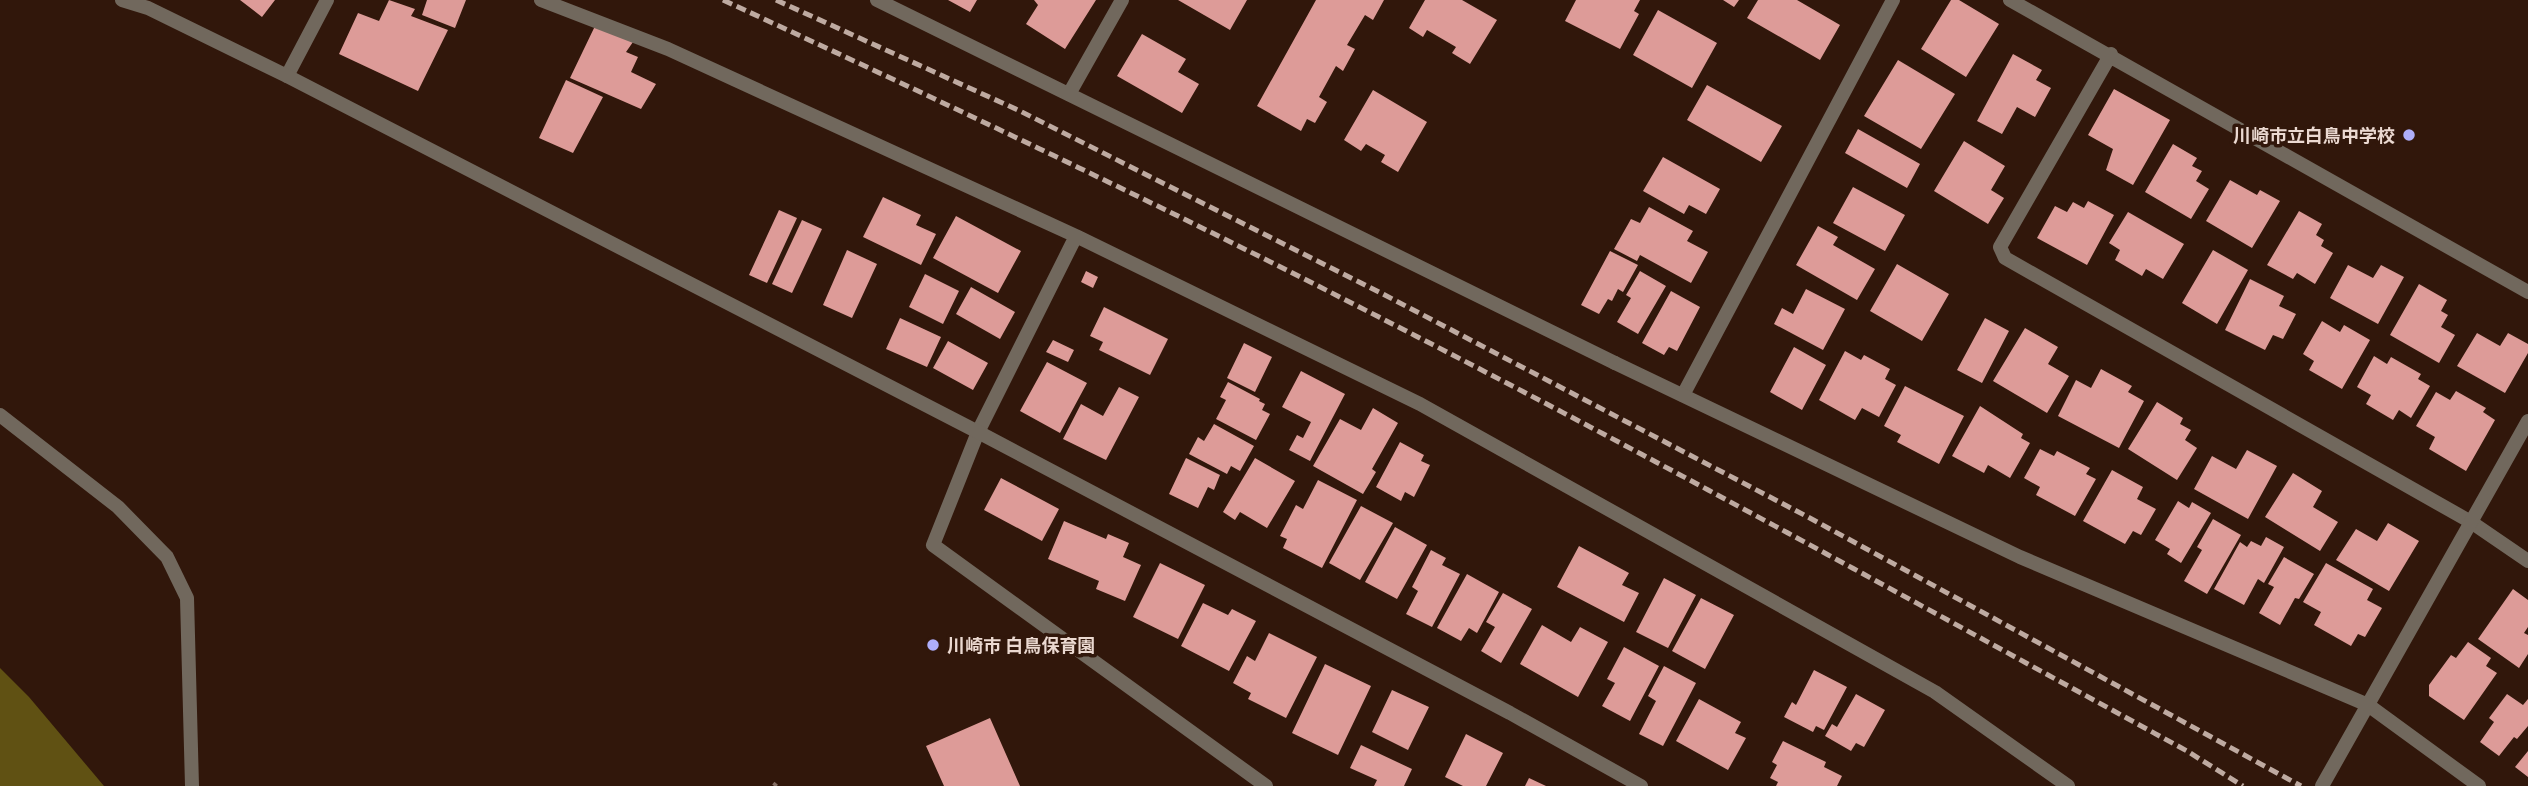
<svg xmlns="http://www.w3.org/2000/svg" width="2528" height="786" font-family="Roboto,'Noto Sans JP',sans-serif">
	<rect width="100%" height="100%" fill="#31170b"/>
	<!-- forest -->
	<path fill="#605113" d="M0,668L29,697L104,786H0Z"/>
	<!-- building -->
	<path fill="#dd9b98" d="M240,0H275L262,17Z
		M389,0L415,9L411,16L448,30L418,91L339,54L358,13L379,21Z
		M427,0H466L455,28L422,15Z
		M948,0H977L970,12Z
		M1034,0H1096L1065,49L1026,24L1038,5Z
		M1178,0H1247L1230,30Z
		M1316,0H1384L1373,20L1365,15L1347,45L1355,49L1343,71L1336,66L1319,97L1327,102L1315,123L1307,119L1301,131L1257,106Z
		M1425,0H1462L1497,20L1470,64L1452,53L1456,47L1427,30L1423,37L1409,28Z
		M1576,0H1640L1634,11L1639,14L1620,49L1565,21Z
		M1723,0H1739L1734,7Z
		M1758,0H1797L1840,25L1820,60L1747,18Z
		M1951,0H1959L1999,24L1966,77L1921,49Z
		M1658,10L1717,43L1692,88L1633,55Z
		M595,26L633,42L626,52L638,57L631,72L656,84L641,109L570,78Z
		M1142,34L1186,59L1178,72L1199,84L1182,113L1117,76Z
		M2013,54L2042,70L2036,80L2051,88L2035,117L2017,107L2002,134L1977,121Z
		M1898,60L1955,94L1921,149L1864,116Z
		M566,80L603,97L573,153L539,138Z
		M1707,85L1782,126L1761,162L1687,120Z
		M2114,89L2170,120L2133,185L2106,170L2113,149L2088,135Z
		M1373,90L1427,122L1398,172L1381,162L1385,155L1366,144L1361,151L1344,140Z
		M1858,129L1920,164L1907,188L1845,153Z
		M1964,141L2005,166L1991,190L2004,198L1988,224L1934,191Z
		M2173,144L2197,158L2192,166L2202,171L2196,181L2209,189L2191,219L2145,192Z
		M1663,157L1720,189L1706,214L1689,205L1684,214L1643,191Z
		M2230,180L2257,195L2260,190L2280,201L2252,248L2206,221Z
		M1853,187L1905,215L1885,251L1833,223Z
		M883,197L921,215L916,225L936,234L921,265L863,237Z
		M2088,201L2114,215L2087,265L2037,238L2055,206L2067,212L2073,202L2084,208Z
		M1649,207L1693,231L1687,241L1708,252L1691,283L1640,255L1637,261L1614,249L1631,219L1640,223Z
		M779,210L797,218L767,283L749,275Z
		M2299,211L2322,224L2316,235L2324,240L2321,246L2333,253L2315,284L2297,273L2293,279L2267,265Z
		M2128,212L2184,244L2163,279L2146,269L2142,276L2115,260L2120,250L2109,243Z
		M956,216L1021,251L998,293L933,258Z
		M802,220L822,229L792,293L772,284Z
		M1818,226L1838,237L1833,245L1875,269L1857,300L1796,265Z
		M847,250L877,264L852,318L823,305Z
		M2213,250L2248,270L2217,324L2182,303Z
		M1610,251L1638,265L1623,292L1618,289L1612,301L1608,299L1599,314L1581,305Z
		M1897,264L1949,294L1922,341L1870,311Z
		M2348,265L2373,278L2381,265L2404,277L2378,324L2330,298Z
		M1086,271L1098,277L1093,288L1081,282Z
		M1640,271L1666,286L1638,334L1617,322L1631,298L1626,295Z
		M925,274L959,291L943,324L909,307Z
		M2250,279L2284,296L2279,306L2296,314L2283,339L2273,335L2265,350L2225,330Z
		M2419,284L2447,300L2441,311L2448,315L2441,327L2455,335L2439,363L2390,335Z
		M971,287L1015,312L1000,339L956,314Z
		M1806,289L1845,309L1823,350L1774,324L1782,308L1793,314Z
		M1671,291L1700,307L1677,351L1669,347L1664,355L1642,343Z
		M1104,307L1168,339L1150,375L1099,350L1103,342L1090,336Z
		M900,318L941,337L927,367L886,349Z
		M1985,318L2009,331L1982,383L1957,370Z
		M2322,321L2340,332L2344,325L2370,340L2342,389L2309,370L2314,361L2303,354Z
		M2025,328L2058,347L2048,364L2069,376L2047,413L1993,381Z
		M2477,333L2500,346L2508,333L2528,344V353L2505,393L2457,366Z
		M1053,340L1074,350L1068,362L1046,352Z
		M948,341L988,363L973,390L933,368Z
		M1244,343L1272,357L1255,392L1227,378Z
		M1794,347L1826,365L1802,410L1770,392Z
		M1845,351L1861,360L1864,355L1890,369L1885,379L1896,385L1879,417L1862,408L1855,420L1819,400Z
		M2374,356L2387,364L2391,357L2421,374L2418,379L2430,386L2411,418L2399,410L2393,420L2366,404L2371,395L2357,387Z
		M1047,362L1087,383L1060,433L1020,411Z
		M2101,369L2132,386L2128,392L2144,401L2119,448L2058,416L2076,380L2091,388Z
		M1301,371L1345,394L1310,461L1289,450L1297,435L1303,438L1311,422L1282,407Z
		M1228,382L1260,399L1259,401L1265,404L1262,410L1270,414L1256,440L1216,419L1226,400L1220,397Z
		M1905,386L1964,416L1939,464L1897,442L1901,435L1884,426Z
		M1119,387L1139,397L1106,460L1063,439L1081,404L1103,416Z
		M2456,391L2486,408L2483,412L2495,420L2466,471L2429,449L2435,437L2416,426L2436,392L2450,400Z
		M2157,402L2183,418L2180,424L2191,430L2185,440L2197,448L2177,480L2128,449Z
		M1980,406L2023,434L2021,438L2030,443L2010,478L1988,465L1984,473L1952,456Z
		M1373,408L1398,423L1372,469L1376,472L1363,494L1313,466L1340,419L1361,430Z
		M1214,424L1254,446L1240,471L1231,466L1227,474L1189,454L1198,437L1204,441Z
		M1400,442L1424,455L1421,461L1430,465L1414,497L1405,492L1401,501L1376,487Z
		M2040,449L2054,456L2057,451L2090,468L2086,474L2096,479L2075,516L2036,495L2040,487L2024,478Z
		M2247,450L2277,466L2248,519L2194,489L2212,456L2236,469Z
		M1186,458L1220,475L1214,490L1208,487L1198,508L1169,494Z
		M1255,458L1295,481L1267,528L1240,512L1235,520L1223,512Z
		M2112,470L2143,487L2137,499L2156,509L2141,535L2133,531L2125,544L2083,521Z
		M2293,473L2322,491L2313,507L2338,522L2320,551L2265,517Z
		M1001,478L1059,509L1042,541L984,510Z
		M1318,480L1357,500L1322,568L1283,548L1287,539L1280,536L1296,505L1303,509Z
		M2178,501L2189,508L2192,502L2211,513L2181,563L2167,554L2170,549L2155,540Z
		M1361,506L1393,523L1360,580L1329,563Z
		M2213,519L2241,535L2207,594L2184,581L2202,550L2197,547Z
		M1064,521L1106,539L1108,534L1129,543L1123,557L1141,565L1125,601L1096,589L1099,581L1048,559Z
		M2388,523L2419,541L2389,591L2336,560L2356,529L2377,541Z
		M1395,527L1427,545L1397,599L1365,582Z
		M2266,537L2284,547L2264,583L2258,579L2244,605L2214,589L2240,542L2247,547L2251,541L2261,546Z
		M1579,546L1629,573L1622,585L1639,593L1624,622L1557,587Z
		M1431,550L1446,558L1442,565L1460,574L1432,627L1406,614L1418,591L1412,587Z
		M2284,557L2314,574L2299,599L2295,598L2280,625L2259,613L2274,587L2268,584Z
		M1160,563L1205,585L1178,639L1133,617Z
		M2326,563L2373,589L2367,600L2382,608L2365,637L2358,634L2351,646L2314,625L2321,612L2303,602Z
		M1467,574L1499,592L1477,633L1469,628L1461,641L1437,628Z
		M1664,578L1696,595L1668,648L1636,632Z
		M2513,589L2528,600V627L2524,633L2528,635V654L2519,668L2478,639Z
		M1503,593L1532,609L1501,663L1481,651L1495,627L1486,622Z
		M1701,598L1734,615L1705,669L1672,651Z
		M1203,603L1228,615L1232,609L1256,621L1229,671L1181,646Z
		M1542,625L1571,642L1580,627L1608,642L1578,697L1520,664Z
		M1269,633L1317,657L1286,718L1248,699L1251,693L1233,683L1247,656L1255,661Z
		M2468,642L2491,658L2486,666L2497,673L2464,720L2429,696V685L2451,655L2456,658Z
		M1624,647L1659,666L1630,721L1602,706L1615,683L1607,679Z
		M1325,664L1371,686L1338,755L1292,733Z
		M1664,666L1696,683L1663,746L1639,734L1656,701L1648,696Z
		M1814,670L1847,687L1824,730L1816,726L1813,732L1784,717L1792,702L1796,705Z
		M1392,690L1429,707L1408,750L1372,732Z
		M1856,694L1885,710L1864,747L1856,743L1851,751L1825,736L1832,724L1837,727Z
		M2507,694L2523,705L2528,699V726L2517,739L2514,737L2499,756L2480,742L2494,722L2489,718Z
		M1699,699L1741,722L1735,733L1746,738L1728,770L1676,741Z
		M990,718L1020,786H944L926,746Z
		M1466,734L1503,753L1486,786H1463L1445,777Z
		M1783,741L1826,762L1824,767L1842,776L1837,786H1776L1778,782L1770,778L1777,765L1772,762Z
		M1361,745L1412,769L1404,786H1374L1377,780L1350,768Z
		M2528,751V777L2515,767Z
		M1529,778L1546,786H1525Z"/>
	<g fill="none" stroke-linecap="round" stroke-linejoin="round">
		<!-- path -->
		<path stroke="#856f65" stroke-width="4.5" stroke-dasharray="3.5 5" stroke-linecap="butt" d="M774,786L778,781"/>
		<!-- minor -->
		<path stroke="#71685d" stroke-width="14" d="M541,0L668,49L1076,236L1420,404L1935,692L2068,786
			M877,0L1615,363
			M2010,0L2528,292
			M2111,54L2000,247L2005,258L2471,522L2528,561
			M287,76L327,0
			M1069,94L1122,0
			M1076,236L978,432L933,545L1266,786
			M1683,395L1893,0
			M0,415L118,507L167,557L187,598L192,786"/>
		<!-- tertiary -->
		<path stroke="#71685d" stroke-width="14" d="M122,0L148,8L287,76L978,432L1510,713L1641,786
			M1615,363L2020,557L2368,705L2479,786
			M2322,786L2528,421"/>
		<!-- rail -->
		<path stroke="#beaaa1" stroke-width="5" stroke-dasharray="10 5" stroke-linecap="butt" d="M723,0C941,101 1157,203 1371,313C1646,453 1916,603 2187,751L2243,786
			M776,0L1020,111L1381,293L1808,517L2301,786"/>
	</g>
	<!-- markers -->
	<g fill="#aeaefa" stroke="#31170b" stroke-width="2.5">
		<circle cx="2409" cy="135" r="7"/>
		<circle cx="933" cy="645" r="7"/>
	</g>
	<g text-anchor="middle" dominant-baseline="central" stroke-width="7" stroke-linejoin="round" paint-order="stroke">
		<!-- poi labels -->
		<g font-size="18" font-weight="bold" fill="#ebd9d1" stroke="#31170b" text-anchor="end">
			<text x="2395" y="135">川崎市立白鳥中学校</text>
			<text x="947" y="645" text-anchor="start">川崎市 白鳥保育園</text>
		</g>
	</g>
</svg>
